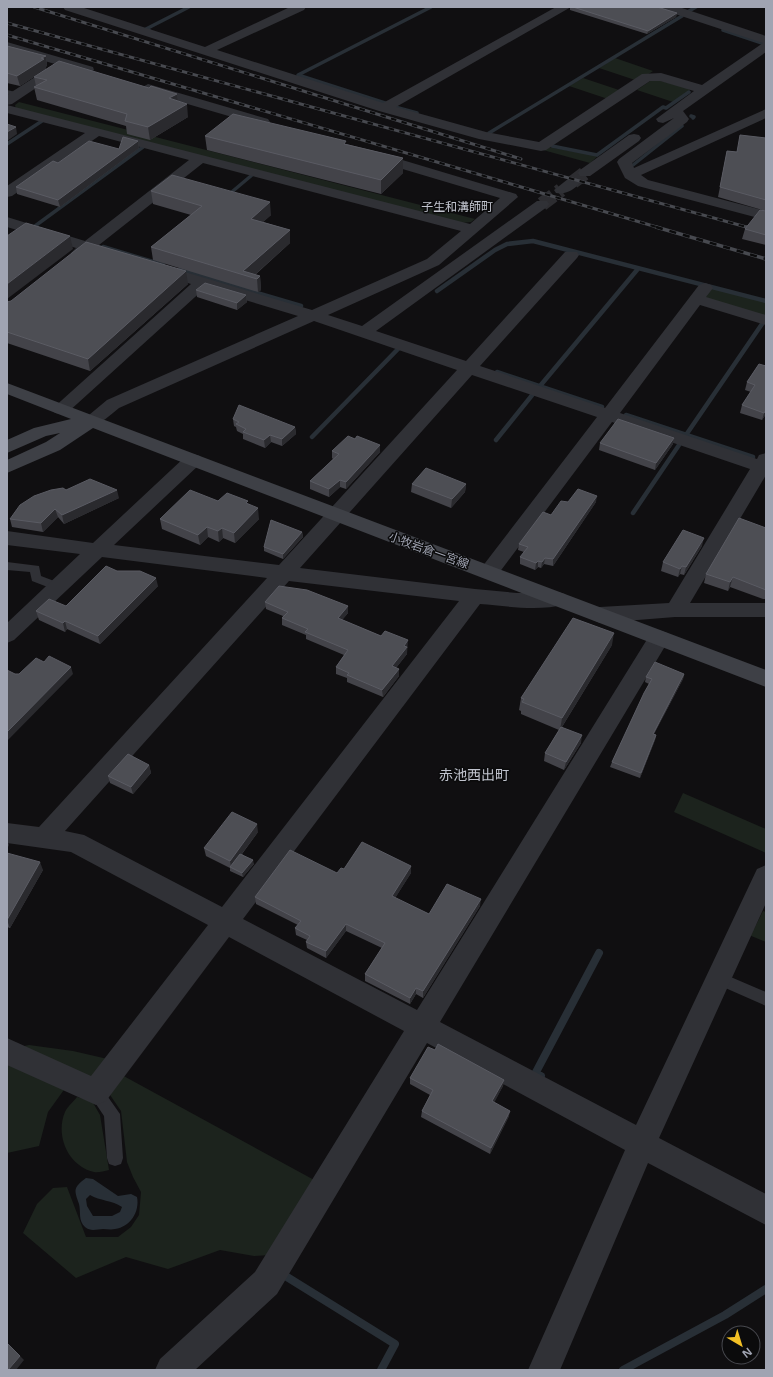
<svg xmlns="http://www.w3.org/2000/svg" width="773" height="1377" font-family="'Noto Sans','Noto Sans JP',sans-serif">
	<rect width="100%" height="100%" fill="#100f11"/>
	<!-- green -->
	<path fill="#1c231d" d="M615,58L653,71L638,81L599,68Z
		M583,78L622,91L608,99L569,86Z
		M653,79L688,88L690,90L673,102L637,90Z
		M19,102L475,219L471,222L461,223L16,109L15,105Z
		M548,147L598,156L590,163L543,150Z
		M711,288L766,302V316L703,301Z
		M683,793L766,829V853L674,812Z
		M763,911L766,912V942L749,935L752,929H754Z
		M29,1045L73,1051L112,1060L89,1080L15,1048Z
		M7,1059L66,1087L48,1112L39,1146L7,1153Z
		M120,1074L316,1181L271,1255L254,1256L220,1250L168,1269L126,1257L76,1278L23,1233L37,1204L53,1188L67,1187L86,1237H118L131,1227L139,1215L141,1192L133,1177L127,1162L121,1111L108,1092Z
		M77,1097L92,1101L100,1115L109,1170C104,1171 98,1173 94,1172C68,1166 55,1135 65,1112C67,1107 73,1102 77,1097Z"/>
	<!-- water -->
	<path fill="#282f36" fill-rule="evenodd" d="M86,1178L93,1179L118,1196L131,1194L137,1197C140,1212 130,1227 115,1229C111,1230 107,1229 103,1229C97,1229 91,1232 85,1227C78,1221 81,1211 79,1204C74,1189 73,1188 86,1178ZM90,1195C100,1201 112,1200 122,1207L120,1212L112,1216H93L87,1206L86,1199Z"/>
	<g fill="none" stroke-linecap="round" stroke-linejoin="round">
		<!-- stream-far2 -->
		<path stroke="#282f36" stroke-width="3.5" d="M689,11L696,7
			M723,30L762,43
			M150,31L146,29L189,7
			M385,103L298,75L431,7
			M395,107L417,113
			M691,116L694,117L693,118
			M489,133L682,16
			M7,144L42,121
			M552,146L597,155L663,107L666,108L689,92
			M633,165L682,126
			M227,196L252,175
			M35,226L143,147"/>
		<!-- stream-far1 -->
		<path stroke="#282f36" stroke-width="4.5" d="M103,247L163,265
			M180,270L301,306
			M437,291L495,250L507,244L533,241L766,301
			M497,372L602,407
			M540,386L637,270
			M626,415L753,457
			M686,435L764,321
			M312,437L398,349
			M496,440L533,394
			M633,513L679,445"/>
		<!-- stream -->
		<path stroke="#282f36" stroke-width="8" d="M541,1076L535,1074L599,953
			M287,1277L395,1344L381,1370
			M623,1370L725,1315L766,1289"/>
		<!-- street-tunnel -->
		<path stroke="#2d2d31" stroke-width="14" stroke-dasharray="14 6" stroke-linecap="butt" d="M573,182L585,173
			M542,204L561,190"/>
		<!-- lane -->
		<path fill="#303136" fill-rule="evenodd" d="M7,90L20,93L21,95L17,97L7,94Z
			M7,562L39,566L41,576L62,584L64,587L58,591L32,581L30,572L7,570Z
			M719,972L766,992V1006L714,983L712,978L714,973Z
			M96,1085L101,1087L120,1114L123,1158L121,1164L115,1166L109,1164L107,1158L104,1116L88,1092L91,1087Z"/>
		<!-- street -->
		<path fill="#303136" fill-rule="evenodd" d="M63,7H81L205,47L290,7H306L304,10L217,50L383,103L556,7H571L396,107L486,132L539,142L642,74L661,73L702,85L763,43L663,10L661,7H679L766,36V52L683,111L689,119L687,122L632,163L634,168L766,109V118L641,175L648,180L766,211V220L638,186L625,178L617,162L619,159L674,118L663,123L658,122L656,119L694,91L660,81H650L546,150L541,151L479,139L379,111L65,10Z
			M7,42L93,67L94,70L88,74L66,68L12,104L7,105L470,224L500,198L369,159L367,156L369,153H379L516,194L518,197L439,265L328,315L362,326L537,201H547L549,204L547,207L376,331L466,361L565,252H577L579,255L577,258L480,366L605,408L699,285L705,283L711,285L713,288L706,297L766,315V325L700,305L620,413L757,459L759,455L766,453V475L690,603H766V617H675L600,623L593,620L590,615L593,610L600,607L669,603L750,469L612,422L496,577L489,579L482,577L479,572L482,567L597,417L472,375L300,568L475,589L517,593L558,592L565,594L568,599L565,604C539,612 507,606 480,604L243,919L417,1010L651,633L659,630L667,633L670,638L667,643L440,1022L636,1125L757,869L766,865V903L659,1138L766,1194V1225L648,1163L560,1370H528L625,1150L427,1043L277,1294L195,1370H155L160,1359L255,1272L404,1031L229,937L106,1101L96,1105L7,1065V1038L91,1076L208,925L71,852L7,843V823L39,827L267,578L102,557L14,640L7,643V623L80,554L7,545V531L93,543L186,456L193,454L200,456L202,460L200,464L114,545L279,565L457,370L314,321L119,408C109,416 99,427 86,424L83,420L107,400L298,316L205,288L67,413L61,414L55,413L52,409L191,284L153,272L151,269L153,266H165L312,310L427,259L461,231L203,163L99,245L117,251L119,254L117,257L111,259L89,252L79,258L74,256L71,253L76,248L7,227V217L85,241L189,160L99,136L12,196L7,197V186L85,133L7,113V95L55,64L7,50ZM289,581L459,601L222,907L84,835L65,831Z
			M148,84L268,119L270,122L268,125L263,126L143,91L141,88Z
			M634,134L639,135L641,138L639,141L590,176H580L578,173L580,170L629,135Z
			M573,178L578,179L580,182C575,190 565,195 556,193L554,190L568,179Z"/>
		<!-- secondary -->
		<path fill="#3e4046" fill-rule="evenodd" d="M7,383L766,670V687L93,428L60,450L7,473V460L46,442L60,433L46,436L7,453V440L34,428L71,419L7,394Z"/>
		<!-- rail-far1 casing -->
		<g stroke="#47494f" stroke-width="3">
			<path id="rail-far1" d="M34,7L521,159
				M7,23L750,228
				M7,35L660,228"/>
		</g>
		<!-- rail casing -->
		<g stroke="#47494f" stroke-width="3.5">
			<path id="rail" d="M656,227L766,259
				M747,227L766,232"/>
		</g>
		<!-- rail-far1 -->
		<use href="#rail-far1" stroke="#0b0b0c" stroke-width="2" stroke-dasharray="5.5" stroke-linecap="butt"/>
		<!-- rail -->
		<use href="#rail" stroke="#0b0b0c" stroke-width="2.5" stroke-dasharray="7" stroke-linecap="butt"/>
	</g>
	<!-- wall -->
	<path fill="#434349" d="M570,7H657L677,13L676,17L647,34L570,10Z
		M7,46L46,56L47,65L46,67V69L20,86L7,83Z
		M34,77L149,88L177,94L178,101L188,117L150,140L127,134L126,126L37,100L34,87L36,86Z
		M205,136L346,144L403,158V173L381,194L207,150Z
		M766,138V211L718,197L727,151L736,152Z
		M138,141L139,148L60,207L17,194L16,187L58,163L119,149Z
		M151,191L271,215L263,222L290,230V243L255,275L260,276L261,290L258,292L153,260L151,247L191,215L153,204Z
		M766,211V245L742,239L745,229Z
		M188,284L90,371L7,343V302Z
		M196,290L246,295L247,302L237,310L197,297Z
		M759,364L766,414L762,420L740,413L742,405L751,392L745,390L747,382Z
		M233,419L295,427L296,434L282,446L271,442L265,448L243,439V434L237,431L236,427L234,426Z
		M674,438L673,444L655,470L599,450L600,443Z
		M332,451L380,452L346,489L340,487L329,497L310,489V481L333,459L332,458Z
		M412,484H466L465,492L451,508L411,492Z
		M66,490L119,498L64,524L58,517L43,532L12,527L10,519Z
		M218,501L248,504L259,519L235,543L223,538L219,542L208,537L200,545L162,529L160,519Z
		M568,502H596L553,566L544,564L541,568L538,567L535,570L520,564V557L524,552L518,550L519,544L551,515Z
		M766,528V599H763L730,587L728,591L704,583L706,574Z
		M302,532L303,537L283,559L264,551V547Z
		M702,546L684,575L680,574L678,577L661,571L663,562Z
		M117,571L158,586L100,644L67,629L65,632L39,620L36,611L66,606Z
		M265,602L348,606V613L342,620L408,647L407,648V654L396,668L399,676L383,697L347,682V678L336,674V667L344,655L306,639V635L282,625V618L283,616L266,609Z
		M612,645L562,727L581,743L564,770L544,761L545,753L559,730L521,714V711L519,710L521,698Z
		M684,674L683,679L654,734L656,735L655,740L640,778L610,767L612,762L649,684L645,682L646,677Z
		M149,765L151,773L133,794L110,783L108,776Z
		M258,832L242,854L254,864L243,877L230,871V868L206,856L204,848Z
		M7,853L43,870L10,928L7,927Z
		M344,869L411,873L395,898L429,914L480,906L423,998L416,994L410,1004L365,981V974L382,948L346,931L326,958L307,948L306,942L307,940L296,935L295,928L298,925L256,904L255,897L337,873Z
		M435,1050L504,1080L503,1086L494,1102L509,1116L490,1154L421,1117L422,1111L430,1095L410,1084V1078Z"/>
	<!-- shaded-wall -->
	<path fill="#2a2a2e" d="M677,13L676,17L647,34L648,31Z
		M46,56L47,65L46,67V69L20,86L17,76Z
		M177,94L179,106L169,98Z
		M187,104L188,117L150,140L148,127Z
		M16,127L17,134L7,141V132Z
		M138,141L139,148L60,207L58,200Z
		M403,158V173L381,194V180Z
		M270,202L271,215L252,232L251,219Z
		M290,230V243L252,277L243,271Z
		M70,236L73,249L7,299V284Z
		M186,271L188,284L90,371L88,359Z
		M260,276L261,290L258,292L257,279Z
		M246,295L247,302L237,310V303Z
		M766,410V414L762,420L764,413Z
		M295,427L296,434L282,446V439Z
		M270,435L271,442L265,448L264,440Z
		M674,438L673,444L655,470L656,463Z
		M380,445V452L346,489V482Z
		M340,480V487L329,497V489Z
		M466,484L465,492L451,508L452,499Z
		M117,490L119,498L64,524L62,515Z
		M597,496L596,502L553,566V559Z
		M258,508L259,519L235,543L234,533Z
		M55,509L58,517L43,532L41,523Z
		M207,527L208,537L200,545L198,535Z
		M222,528L223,538L219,542L218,531Z
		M302,532L303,537L283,559V554Z
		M704,538L702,546L684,575L686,567Z
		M545,558L544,564L541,568L542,562Z
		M538,561V567L535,570L536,563Z
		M682,566L680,574L678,577L680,569Z
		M733,577L730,587L728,591L730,582Z
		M156,578L158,586L100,644L98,636Z
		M348,606V613L338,625V618Z
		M65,621L67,629L65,632L63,623Z
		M614,633L612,645L560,730L562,718Z
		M408,640L407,654L392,673V666L404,646Z
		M71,667L73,674L7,741V732Z
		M399,669V676L383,697L382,690Z
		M684,674L683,679L651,739L653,734Z
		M582,735L581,743L564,770L566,762Z
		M656,735L655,740L640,778L641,773Z
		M149,765L151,773L133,794L131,787Z
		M257,824L258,832L231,868L230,861Z
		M7,839L9,845L7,849Z
		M253,860L254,864L243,877L242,873Z
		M40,862L43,870L10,928L7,920Z
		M411,866V873L392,903V896Z
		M481,899L480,906L423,998V991Z
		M346,924V931L326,958V951Z
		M416,988V994L410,1004V998Z
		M504,1080L503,1086L492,1107V1101Z
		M510,1111L509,1116L490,1154L491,1148Z
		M20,1356L24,1360L16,1370H8Z"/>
	<!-- building -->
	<path fill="#4d4e54" stroke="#5a5b63" d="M573,7H657L677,13L648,31Z
		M7,46L46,56L41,58L44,59L17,76L7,73Z
		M59,61L149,88L151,86L177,94L169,98L187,104L148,127L125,121L127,114L34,87L47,80L34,77Z
		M233,114L346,141L344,144L403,158L381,180L205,136Z
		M7,124L16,127L7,132Z
		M740,135L766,138V200L720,187L727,151L737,152Z
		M123,137L138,141L58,200L16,187L53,161L58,163L89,141L119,149Z
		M172,175L270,202L251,219L290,230L243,271L260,276L257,279L151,247L202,206L151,191Z
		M760,210L766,211V235L745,229Z
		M26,223L70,236L7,284V236Z
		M86,242L186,271L88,359L7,332V302L11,301Z
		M205,283L246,295L237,303L196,290Z
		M759,364L766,366V410L764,413L742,405L755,385L747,382Z
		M239,405L295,427L282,439L270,435L264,440L243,432L246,429L236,424L239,422L233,419Z
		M618,419L674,438L656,463L600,443Z
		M348,436L355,439L357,436L380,445L346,482L340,480L329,489L310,481L339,454L332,451Z
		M426,468L466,484L452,499L412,484Z
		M90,479L117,490L62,515L55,509L41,523L10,519L20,505L34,496L51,490L63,488L66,490Z
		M578,489L597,496L553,559L545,558L542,562L538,561L536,563L520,557L528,547L519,544L543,512L551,515L561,501L568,502Z
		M190,490L218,501L227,493L248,501L246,503L258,508L234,533L222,528L218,531L207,527L198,535L160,519Z
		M739,518L766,528V590L733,577L730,582L706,574Z
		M271,520L302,532L283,554L264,547Z
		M683,530L704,538L686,567L682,566L680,569L663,562Z
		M106,566L117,571H140L156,578L98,636L65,621L63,623L36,611L49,599L66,606Z
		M279,586L307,590L348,606L338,618L381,636L385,631L408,640L404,646L407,647L392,666L399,669L382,690L347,675L349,673L336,667L348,650L305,632L308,629L282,618L288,612L265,602Z
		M573,618L614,633L562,718L522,702L524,699L521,698Z
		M49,656L71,667L7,732V670L15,674H19L36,658L44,662Z
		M655,662L684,674L653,734L656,735L641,773L612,762L644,693L652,679L646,677Z
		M561,727L582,735L566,762L545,753Z
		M128,754L149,765L131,787L108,776Z
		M232,812L257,824L230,861L204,848Z
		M362,842L411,866L392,896L429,914L447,884L481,899L423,991L416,988L410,998L365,974L385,943L346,924L326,951L306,942L310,936L295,928L301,921L255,897L290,850L337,873L341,868L344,869Z
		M7,853L40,862L7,920Z
		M240,854L253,860L242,873L230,867Z
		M438,1044L504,1080L492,1101L510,1111L491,1148L422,1111L433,1090L410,1078L428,1047L435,1050Z
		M7,1343L20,1356L8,1370H7Z"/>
	<g text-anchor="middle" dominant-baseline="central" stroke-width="3" stroke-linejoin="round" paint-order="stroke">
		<!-- far-quarter labels -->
		<g font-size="12" fill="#c1c4ce" stroke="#0b0b0c">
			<text x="457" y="206">子生和溝師町</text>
		</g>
		<!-- street labels -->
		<g font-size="12" fill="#a0a4b2" stroke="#0b0b0c">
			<text transform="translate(429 550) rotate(20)">小牧岩倉一宮線</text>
		</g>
		<!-- quarter labels -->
		<g font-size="14" fill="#c1c4ce" stroke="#0b0b0c">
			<text x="474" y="774">赤池西出町</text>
		</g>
	</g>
	<!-- border -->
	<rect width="773" height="1377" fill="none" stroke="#a0a4b2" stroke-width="16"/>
	<!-- north arrow -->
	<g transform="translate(741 1345) rotate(142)"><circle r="19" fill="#0b0b0c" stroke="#47484e"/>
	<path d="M0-3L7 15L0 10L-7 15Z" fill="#f3c025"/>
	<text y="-6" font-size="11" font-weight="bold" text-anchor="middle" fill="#a0a4b2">N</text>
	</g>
</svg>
